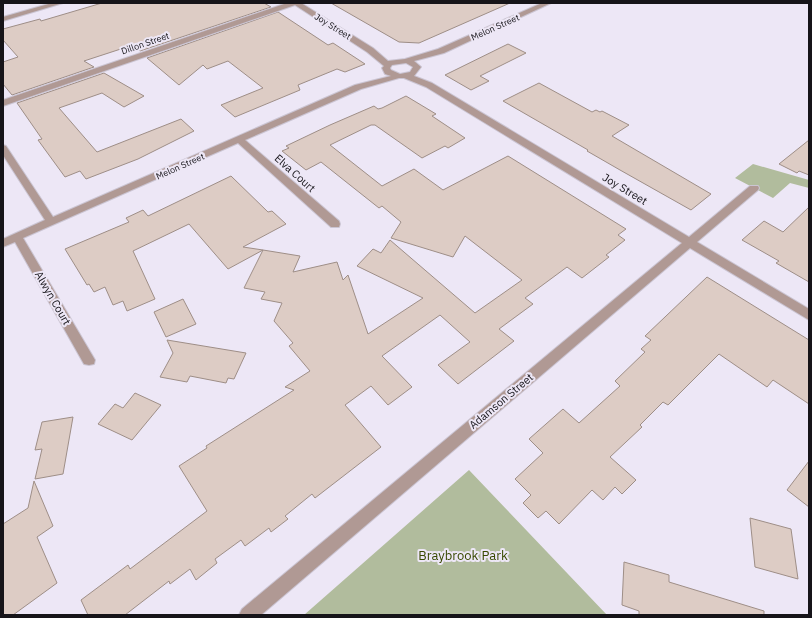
<svg xmlns="http://www.w3.org/2000/svg" width="812" height="618" font-family="'IBM Plex Sans',sans-serif">
	<rect width="100%" height="100%" fill="#ede7f6"/>
	<!-- green -->
	<path fill="#b1bc9d" d="M753,164L809,180V188L790,183L773,198L735,178Z
		M469,470L607,615H304Z"/>
	<!-- building -->
	<path fill="#ddccc5" stroke="#9e8e87" d="M102,3H264L271,7L140,51L133,45L84,61L94,67L12,95L3,84V62L18,57L3,40V29L40,19L41,21Z
		M331,3H510L419,43L399,42Z
		M278,12L328,45L333,43L365,64L345,72L337,69L298,85L300,90L235,117L221,105L263,88L228,61L207,69L203,65L179,85L147,58Z
		M508,44L526,53L480,76L489,81L471,90L445,75Z
		M104,73L144,96L124,107L102,93L59,108L97,152L181,119L194,131L138,159L86,179L80,171L65,177L38,140L42,139L17,103Z
		M539,83L592,112L596,110L600,112L602,111L629,125L612,136L711,194L691,210L620,170L587,151L588,150L503,101Z
		M406,96L436,114L432,116L465,138L448,148L445,146L422,158L375,125H371L330,145L382,186L414,169L443,190L508,156L626,229L618,235L625,240L606,255L609,257L582,278L567,267L525,298L533,304L499,329L514,341L458,384L438,365L470,342L440,315L382,356L412,387L388,405L371,386L345,405L381,447L315,498L312,494L285,516L288,519L271,532L269,528L245,546L241,540L215,559L217,563L196,580L190,569L170,584L169,581L125,615H88L81,600L128,565L130,569L207,511L179,466L207,448L206,446L294,390L285,387L310,371L289,346L293,343L274,321L282,303L261,299L265,292L244,288L263,250L300,256L293,272L337,262L343,280L348,275L368,334L423,298L357,266L373,249L381,253L390,240L475,313L522,280L465,236L453,257L391,238L401,222L382,206L379,208L321,162L306,170L282,151L289,148L286,146L330,125L374,106L378,109L382,108Z
		M809,140V175L799,171L797,173L779,164Z
		M231,176L268,212L272,211L286,224L243,247L263,250L228,269L189,224L133,251L155,299L127,311L123,301L113,305L105,287L94,292L89,284L87,285L65,249L129,222L126,218L143,210L148,216Z
		M809,207V282L776,263L779,261L742,240L764,221L783,232Z
		M707,277L809,340V404L773,380L767,387L719,354L668,405L663,402L640,425L642,427L610,457L636,480L622,494L615,487L603,500L592,490L559,524L546,511L538,518L523,503L531,495L515,479L543,453L529,439L563,409L579,423L620,386L615,381L645,352L641,349L651,340L645,336Z
		M183,299L196,324L166,337L154,312Z
		M167,340L246,353L234,379L228,378L226,383L190,376L187,382L160,377L173,353Z
		M135,393L161,405L132,440L98,424L115,404L123,408Z
		M73,417L63,474L35,479L42,449L35,450L42,422Z
		M809,461V507L787,490Z
		M34,481L53,526L37,537L57,583L13,615H3V524L28,508Z
		M750,518L791,529L798,579L755,567Z
		M624,562L669,575V582L764,611V615H639V611L622,605Z"/>
	<g fill="none" stroke-linecap="round" stroke-linejoin="round">
		<!-- street casing -->
		<g stroke="#cbc5d3" stroke-width="2">
			<path id="street" d="M52,3H63L3,21V17Z
				M287,3H301L373,48L388,61L405,59L438,49L542,3H551L444,53L414,61L421,67L414,76L432,83L689,237L750,186H758L759,188L758,190L697,242L809,309V320L690,248L261,615H239L242,609L682,243L426,87L404,78H399L361,89L245,140L339,221L340,224L339,227H331L238,143L23,238L95,360L94,364L89,365L84,364L15,242L3,247V239L45,220L3,155V145L6,146L53,217L355,85L391,76L385,74L382,68L384,66L367,52L295,5L3,106V100ZM406,63L413,67L410,72L400,74L391,70L390,68L392,65Z"/>
		</g>
		<!-- street -->
		<use href="#street" fill="#b09994" fill-rule="evenodd"/>
	</g>
	<g text-anchor="middle" dominant-baseline="central" stroke-width="4" stroke-linejoin="round" paint-order="stroke">
		<!-- far-street labels -->
		<g font-size="9" fill="#161419" stroke="#ede7f6">
			<text transform="translate(333 26) rotate(32)">Joy Street</text>
			<text transform="translate(495 27) rotate(-24)">Melon Street</text>
			<text transform="translate(145 43) rotate(-19)">Dillon Street</text>
			<text transform="translate(180 166) rotate(-24)">Melon Street</text>
		</g>
		<!-- street labels -->
		<g font-size="11" fill="#161419" stroke="#ede7f6">
			<text transform="translate(295 173) rotate(42)">Elva Court</text>
			<text transform="translate(625 189) rotate(31)">Joy Street</text>
			<text transform="translate(53 298) rotate(60)">Alwyn Court</text>
			<text transform="translate(501 401) rotate(-40)">Adamson Street</text>
		</g>
		<!-- near-park labels -->
		<g font-size="13" fill="#384900" stroke="#ede7f6">
			<text x="463" y="555">Braybrook Park</text>
		</g>
	</g>
	<!-- border -->
	<rect width="812" height="618" fill="none" stroke="#161419" stroke-width="8"/>
</svg>
